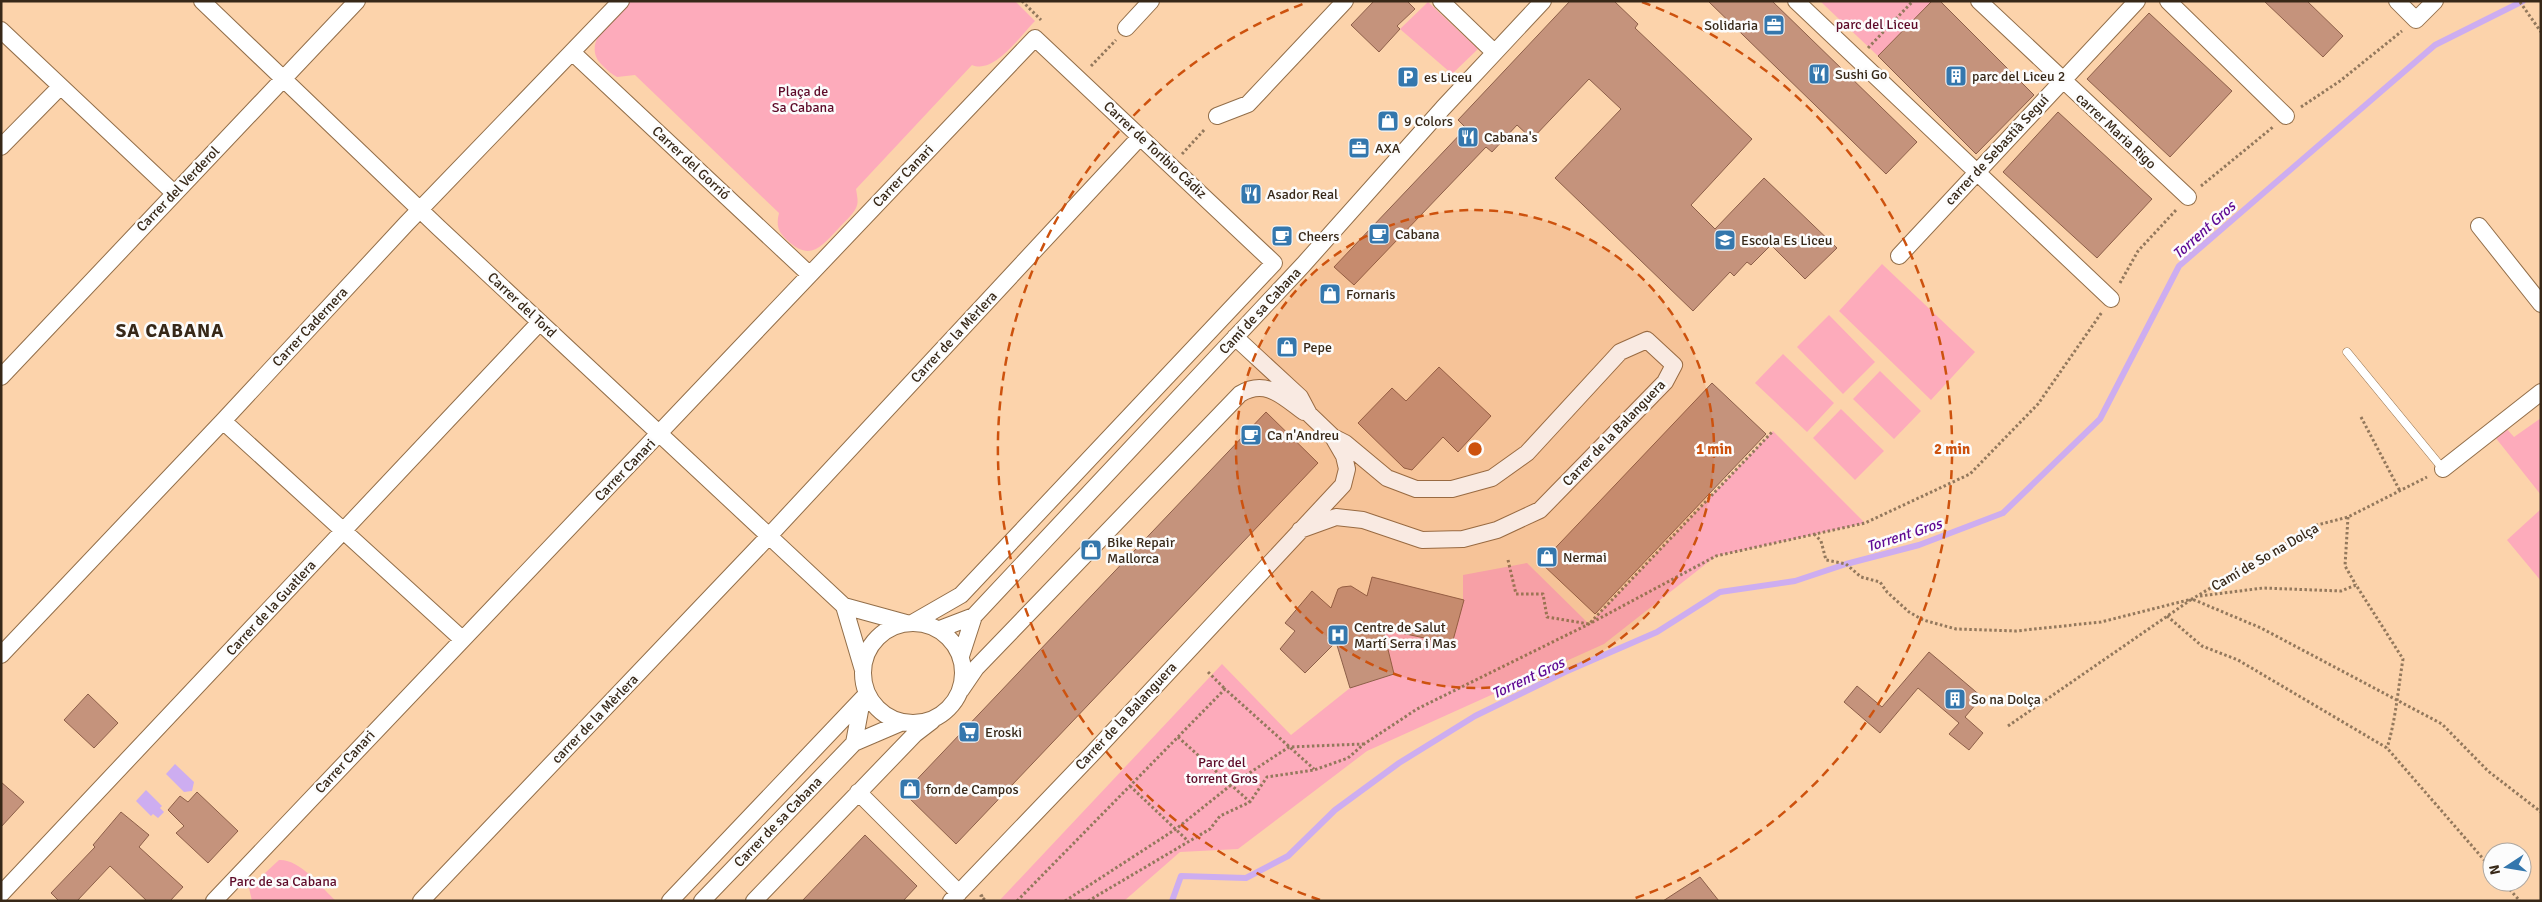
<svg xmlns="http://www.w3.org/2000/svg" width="2542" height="902" font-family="Signika,sans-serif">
	<rect width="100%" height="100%" fill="#fcd3ab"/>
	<!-- green -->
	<path fill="#fdabbb" d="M631,1H1015L1035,21C1021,35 994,75 972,65L856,189C857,196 859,202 856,208C852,216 843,223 838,229C821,247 810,262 787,240C778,231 776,226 779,213L635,75L617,77C611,74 607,70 602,65C579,42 616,17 631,1Z
		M1820,1H1932L1878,56Z
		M1428,2L1478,49L1452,74L1400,29Z
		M1882,264L1975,352L1931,400L1839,311Z
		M1829,315L1875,362L1843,394L1797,347Z
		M1783,354L1834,403L1807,432L1755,383Z
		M1880,371L1921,411L1894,439L1853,399Z
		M1841,409L1884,451L1855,480L1813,438Z
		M2541,418V495L2495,437L2506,428L2514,437Z
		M1773,431L1865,523L1716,556L1604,644L1367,751L1238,849L1180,852L1124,901H999L1222,664L1291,735L1350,688L1394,674L1382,629L1452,644L1463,600V575L1527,563L1589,624Z
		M2541,509V581L2507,540Z
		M279,860C300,859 321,887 336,901H252L249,888Z"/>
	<!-- water -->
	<path fill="#cdadf0" d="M175,764L194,782L192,791L184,792L166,774Z
		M146,790L162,806L160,808L164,812L158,818L153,814L151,816L136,801Z"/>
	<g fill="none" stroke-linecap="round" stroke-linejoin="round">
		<!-- stream -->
		<path stroke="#cdadf0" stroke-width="6" d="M1172,901L1181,876L1246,878L1288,856L1335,810L1399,763L1475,716L1565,672L1657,632L1720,592L1795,581L1846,564L1919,545L2003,513L2100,419L2179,266L2435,45L2523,1"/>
	</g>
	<!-- building -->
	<path fill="#c5937c" stroke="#8d5f49" d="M1374,1H1407L1415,9L1397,26L1400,29L1379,52L1351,25Z
		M1570,1H1614L1638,24L1635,28L1752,139L1691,205L1715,229L1764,178L1837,248L1805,279L1771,245L1751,265L1747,262L1734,276L1730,272L1693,311L1555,178L1621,109L1589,79L1532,139L1517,125L1492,152L1486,147L1354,285L1334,267L1466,128L1458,120Z
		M1708,1H1772L1917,142L1886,174Z
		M1932,1H1940L2034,95L1976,154L1878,56Z
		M2264,1H2307L2343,36L2323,57Z
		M2149,13L2232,91L2170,157L2087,79Z
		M2058,112L2152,199L2097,258L2003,172Z
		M1439,367L1491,416L1458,452L1443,437L1412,470L1404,468L1358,423L1392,388L1406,401Z
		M1712,383L1766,434L1595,614L1541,563Z
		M1266,412L1318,463L956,844L904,793Z
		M1372,577L1464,600L1452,644L1383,629L1394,674L1350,688L1336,642L1305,673L1280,649L1295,631L1285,623L1312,591L1331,608L1338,589L1342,587L1351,586L1367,596Z
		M1929,652L1982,697L1965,717L1983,733L1969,750L1949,734L1959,723L1918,688L1880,733L1844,702L1857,686L1882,707Z
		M88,694L118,723L94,748L64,720Z
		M1,782L24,802L1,827Z
		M197,792L238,831L208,863L176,833L184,826L168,810L180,796L188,802Z
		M121,812L149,835L139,847L183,887L170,901H147L110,866L77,901H59L51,893L95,847L93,845Z
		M865,835L917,886L903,901H802Z
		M1700,877L1719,901H1663Z"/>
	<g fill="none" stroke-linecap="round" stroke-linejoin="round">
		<!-- lane casing -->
		<g stroke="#926e49" stroke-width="9">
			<path id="lane" d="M2347,352L2443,469"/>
		</g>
		<!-- street casing -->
		<g stroke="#926e49" stroke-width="18">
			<path id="street" d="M202,1L438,227L844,606L863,670
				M1441,1L1494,52
				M1796,1L2111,299
				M1979,1L2188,197
				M2168,1L2286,116
				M2397,1L2416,20L2435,1
				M1126,28L1151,1
				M1,30L174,193
				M573,53L809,274
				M1217,116L1248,104L1345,1
				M1,147L60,87
				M2479,226L2541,304
				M1899,256L2137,1
				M1,377L357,1
				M223,421L462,639
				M2443,469L2541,392
				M1300,530L1336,517L1363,520L1422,540L1463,539L1497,530L1540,510L1665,382L1674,365L1647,340L1620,352L1527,453L1492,478L1452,489H1416L1387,478L1345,443L1333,437
				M844,606L906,623
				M863 673a50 50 0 1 1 100 0a50 50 0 1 1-100 0Z
				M940,629L974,616
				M1,655L223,421L406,224L621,1
				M961,656L974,616L1303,265L1443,108L1543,1
				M961,690L976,668L1240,394C1266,378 1283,397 1304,412
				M854,743L862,700
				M858,792L959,893
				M1,894L540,322
				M214,901L1035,38L1274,263L961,595L914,622
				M421,901L768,537L1140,137
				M670,901L863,698
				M702,901L854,743L903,722
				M754,901L915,734L932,721
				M951,901L1092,754L1343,485L1347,469L1344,456L1333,437L1309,414L1300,397L1235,337"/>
		</g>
		<!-- path -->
		<path stroke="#93785c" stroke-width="3" stroke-dasharray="2.5 2.5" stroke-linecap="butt" d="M1022,1L1041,20
			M2520,2L2541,32
			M1868,48L1913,1
			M1091,66L1116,40
			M2301,107L2340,81L2402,31
			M1182,154L1205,129
			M2201,186L2273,127
			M2120,283L2138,251L2177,209
			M2361,417L2400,491
			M2348,517L2345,566L2356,585
			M1814,534L1821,541L1826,560L1846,564L1861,577L1880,582L1887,592L1909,612L1923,620L1956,629L2016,631L2101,622L2192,599L2317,525L2348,517L2427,477
			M1508,560L1516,594H1543L1547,617L1589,624L1773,431
			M2200,596L2263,588L2341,591L2356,585L2403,659C2398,689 2396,719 2387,748
			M2167,616L2202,646L2238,660L2387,748L2492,869
			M1208,672L1225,689
			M2008,726L2192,599L2261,628L2442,724L2488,771L2541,812
			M1178,737L1250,802
			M1130,786L1188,841
			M2503,882L2520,901
			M983,895L981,896L986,901
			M1017,901L1225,689L1314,769
			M1065,901L1176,829L1231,785L1289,747L1363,744
			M1088,901L1210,829L1220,816L1250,802L1267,777L1314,770L1348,758L1364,744L1417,709L1589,624L1716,556L1865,523L1970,474L2038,404L2102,312"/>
		<!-- lane -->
		<use href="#lane" stroke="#fff" stroke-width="8"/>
		<!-- street -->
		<use href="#street" stroke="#fff" stroke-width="16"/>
	</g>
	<!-- distance rings -->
	<circle cx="1475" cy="449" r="239" fill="#cd520e" fill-opacity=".12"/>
	<g fill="none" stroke="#cd520e" stroke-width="2.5" stroke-dasharray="9 6">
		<circle cx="1475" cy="449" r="239"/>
		<path d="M1320 900A477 477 0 0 1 1308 2M1642 2A477 477 0 0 1 1630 900"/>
	</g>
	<!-- icons -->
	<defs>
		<g id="office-square" transform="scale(1.125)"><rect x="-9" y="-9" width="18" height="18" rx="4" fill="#3477ad" stroke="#fcfcfc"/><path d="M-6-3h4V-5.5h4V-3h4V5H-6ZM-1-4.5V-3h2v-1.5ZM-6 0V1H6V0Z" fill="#fff"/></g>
		<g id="restaurant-square" transform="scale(1.125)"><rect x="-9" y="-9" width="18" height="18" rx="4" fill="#3477ad" stroke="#fcfcfc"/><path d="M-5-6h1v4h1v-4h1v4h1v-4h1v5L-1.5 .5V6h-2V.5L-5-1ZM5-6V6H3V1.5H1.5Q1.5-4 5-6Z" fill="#fff"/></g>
		<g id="building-square" transform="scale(1.125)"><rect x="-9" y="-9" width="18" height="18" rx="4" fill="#3477ad" stroke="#fcfcfc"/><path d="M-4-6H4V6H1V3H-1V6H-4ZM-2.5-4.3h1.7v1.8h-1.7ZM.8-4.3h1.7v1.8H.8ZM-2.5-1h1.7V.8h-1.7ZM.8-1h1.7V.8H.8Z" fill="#fff"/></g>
		<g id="parking-square" transform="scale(1.125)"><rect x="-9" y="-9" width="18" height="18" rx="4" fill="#3477ad" stroke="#fcfcfc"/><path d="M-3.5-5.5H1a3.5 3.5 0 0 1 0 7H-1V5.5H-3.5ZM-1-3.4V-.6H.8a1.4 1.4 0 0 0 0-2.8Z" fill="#fff"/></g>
		<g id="shop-square" transform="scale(1.125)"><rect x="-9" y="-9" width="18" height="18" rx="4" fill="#3477ad" stroke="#fcfcfc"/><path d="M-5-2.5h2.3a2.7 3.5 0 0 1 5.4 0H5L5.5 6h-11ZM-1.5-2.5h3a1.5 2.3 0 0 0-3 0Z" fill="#fff"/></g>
		<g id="cafe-square" transform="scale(1.125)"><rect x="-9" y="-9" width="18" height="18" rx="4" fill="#3477ad" stroke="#fcfcfc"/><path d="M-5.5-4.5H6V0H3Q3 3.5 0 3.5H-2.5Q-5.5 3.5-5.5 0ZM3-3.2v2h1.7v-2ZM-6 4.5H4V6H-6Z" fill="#fff"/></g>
		<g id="school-square" transform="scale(1.125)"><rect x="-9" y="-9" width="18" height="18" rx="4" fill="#3477ad" stroke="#fcfcfc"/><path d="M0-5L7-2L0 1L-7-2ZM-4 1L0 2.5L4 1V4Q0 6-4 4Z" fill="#fff"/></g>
		<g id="hospital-square" transform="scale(1.125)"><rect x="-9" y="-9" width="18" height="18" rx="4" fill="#3477ad" stroke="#fcfcfc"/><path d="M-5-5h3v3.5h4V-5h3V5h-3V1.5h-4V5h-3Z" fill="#fff"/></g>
		<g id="supermarket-square" transform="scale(1.125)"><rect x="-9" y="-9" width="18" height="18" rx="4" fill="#3477ad" stroke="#fcfcfc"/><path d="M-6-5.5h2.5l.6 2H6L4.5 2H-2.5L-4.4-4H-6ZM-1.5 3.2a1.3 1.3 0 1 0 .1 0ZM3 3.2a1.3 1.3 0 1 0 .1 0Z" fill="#fff"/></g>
	</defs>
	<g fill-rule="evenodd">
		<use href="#office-square" x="1774" y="25"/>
		<use href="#restaurant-square" x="1819" y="74"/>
		<use href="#building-square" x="1956" y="76"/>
		<use href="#parking-square" x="1408" y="77"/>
		<use href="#shop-square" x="1388" y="121"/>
		<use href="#restaurant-square" x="1468" y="137"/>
		<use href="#office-square" x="1359" y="148"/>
		<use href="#restaurant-square" x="1251" y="194"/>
		<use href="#cafe-square" x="1379" y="234"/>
		<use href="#cafe-square" x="1282" y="236"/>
		<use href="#school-square" x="1725" y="240"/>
		<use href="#shop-square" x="1330" y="294"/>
		<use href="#shop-square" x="1287" y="347"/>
		<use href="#cafe-square" x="1251" y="435"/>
		<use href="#shop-square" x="1091" y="550"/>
		<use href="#shop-square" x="1547" y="557"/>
		<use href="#hospital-square" x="1338" y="635"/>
		<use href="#building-square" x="1955" y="699"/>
		<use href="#supermarket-square" x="969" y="732"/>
		<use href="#shop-square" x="910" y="789"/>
	</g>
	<g text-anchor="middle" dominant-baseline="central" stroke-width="5" stroke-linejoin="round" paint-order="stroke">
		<!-- park labels -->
		<g font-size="14" fill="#5e0b29" stroke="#fcfcfc">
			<text x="1877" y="24">parc del Liceu</text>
			<text x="803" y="91">Plaça de<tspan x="803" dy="16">Sa Cabana</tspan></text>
			<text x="1222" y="762">Parc del<tspan x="1222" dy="16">torrent Gros</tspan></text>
			<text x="283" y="881">Parc de sa Cabana</text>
		</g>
		<!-- poi labels -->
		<g font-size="14" fill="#372818" stroke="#fcfcfc" text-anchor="start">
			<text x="1758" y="25" text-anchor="end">Solidaria</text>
			<text x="1835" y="74">Sushi Go</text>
			<text x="1972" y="76">parc del Liceu 2</text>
			<text x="1424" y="77">es Liceu</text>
			<text x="1404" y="121">9 Colors</text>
			<text x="1484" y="137">Cabana's</text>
			<text x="1375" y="148">AXA</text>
			<text x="1267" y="194">Asador Real</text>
			<text x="1395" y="234">Cabana</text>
			<text x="1298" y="236">Cheers</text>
			<text x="1741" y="240">Escola Es Liceu</text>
			<text x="1346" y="294">Fornaris</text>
			<text x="1303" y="347">Pepe</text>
			<text x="1267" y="435">Ca n'Andreu</text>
			<text x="1107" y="542">Bike Repair<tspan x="1107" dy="16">Mallorca</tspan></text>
			<text x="1563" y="557">Nermai</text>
			<text x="1354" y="627">Centre de Salut<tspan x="1354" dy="16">Martí Serra i Mas</tspan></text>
			<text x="1971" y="699">So na Dolça</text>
			<text x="985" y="732">Eroski</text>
			<text x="926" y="789">forn de Campos</text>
		</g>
		<!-- street labels -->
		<g font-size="14" fill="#372818" stroke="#fcfcfc">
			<text transform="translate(2116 131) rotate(43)">carrer Maria Rigo</text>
			<text transform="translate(1155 150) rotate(43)">Carrer de Toribio Cádiz</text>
			<text transform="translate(1997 150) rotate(-47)">carrer de Sebastià Seguí</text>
			<text transform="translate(691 163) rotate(43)">Carrer del Gorrió</text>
			<text transform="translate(903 176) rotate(-46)">Carrer Canari</text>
			<text transform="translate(178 189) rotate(-46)">Carrer del Verderol</text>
			<text transform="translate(522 305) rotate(43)">Carrer del Tord</text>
			<text transform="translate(1260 311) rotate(-47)">Camí de sa Cabana</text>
			<text transform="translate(310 327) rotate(-47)">Carrer Cadernera</text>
			<text transform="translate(954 337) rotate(-47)">Carrer de la Mèrlera</text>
			<text transform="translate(1614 433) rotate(-46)">Carrer de la Balanguera</text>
			<text transform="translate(625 470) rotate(-46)">Carrer Canari</text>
			<text transform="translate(2265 557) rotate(-30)">Camí de So na Dolça</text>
			<text transform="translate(271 608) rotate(-47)">Carrer de la Guatlera</text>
			<text transform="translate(1126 716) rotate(-47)">Carrer de la Balanguera</text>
			<text transform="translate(595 719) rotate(-46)">carrer de la Mèrlera</text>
			<text transform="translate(345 762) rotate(-47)">Carrer Canari</text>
			<text transform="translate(778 822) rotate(-46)">Carrer de sa Cabana</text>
		</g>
		<!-- water labels -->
		<g font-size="15" font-style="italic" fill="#5f0a93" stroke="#fcfcfc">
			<text transform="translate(2204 230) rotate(-42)">Torrent Gros</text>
			<text transform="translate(1904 535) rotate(-18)">Torrent Gros</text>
			<text transform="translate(1528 678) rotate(-25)">Torrent Gros</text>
		</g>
		<!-- district labels -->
		<g font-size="19" font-weight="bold" letter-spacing="1" fill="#372818" stroke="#fcfcfc">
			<text x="170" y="331">SA CABANA</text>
		</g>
	</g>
	<circle cx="1475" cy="449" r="8" fill="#cd520e" stroke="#fcfcfc" stroke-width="2.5"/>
	<g font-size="15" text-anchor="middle" font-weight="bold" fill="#cd520e" stroke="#fcfcfc" stroke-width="5" stroke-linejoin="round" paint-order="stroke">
		<text x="1714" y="454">1 min</text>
		<text x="1952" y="454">2 min</text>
	</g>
	<!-- border -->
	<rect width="2542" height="902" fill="none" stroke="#372818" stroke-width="5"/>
	<!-- north arrow -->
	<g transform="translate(2507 867) rotate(258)"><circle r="24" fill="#fcfcfc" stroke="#ada7a1"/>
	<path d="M0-4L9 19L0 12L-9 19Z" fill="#3477ad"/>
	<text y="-8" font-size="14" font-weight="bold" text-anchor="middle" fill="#372818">N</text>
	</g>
</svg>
